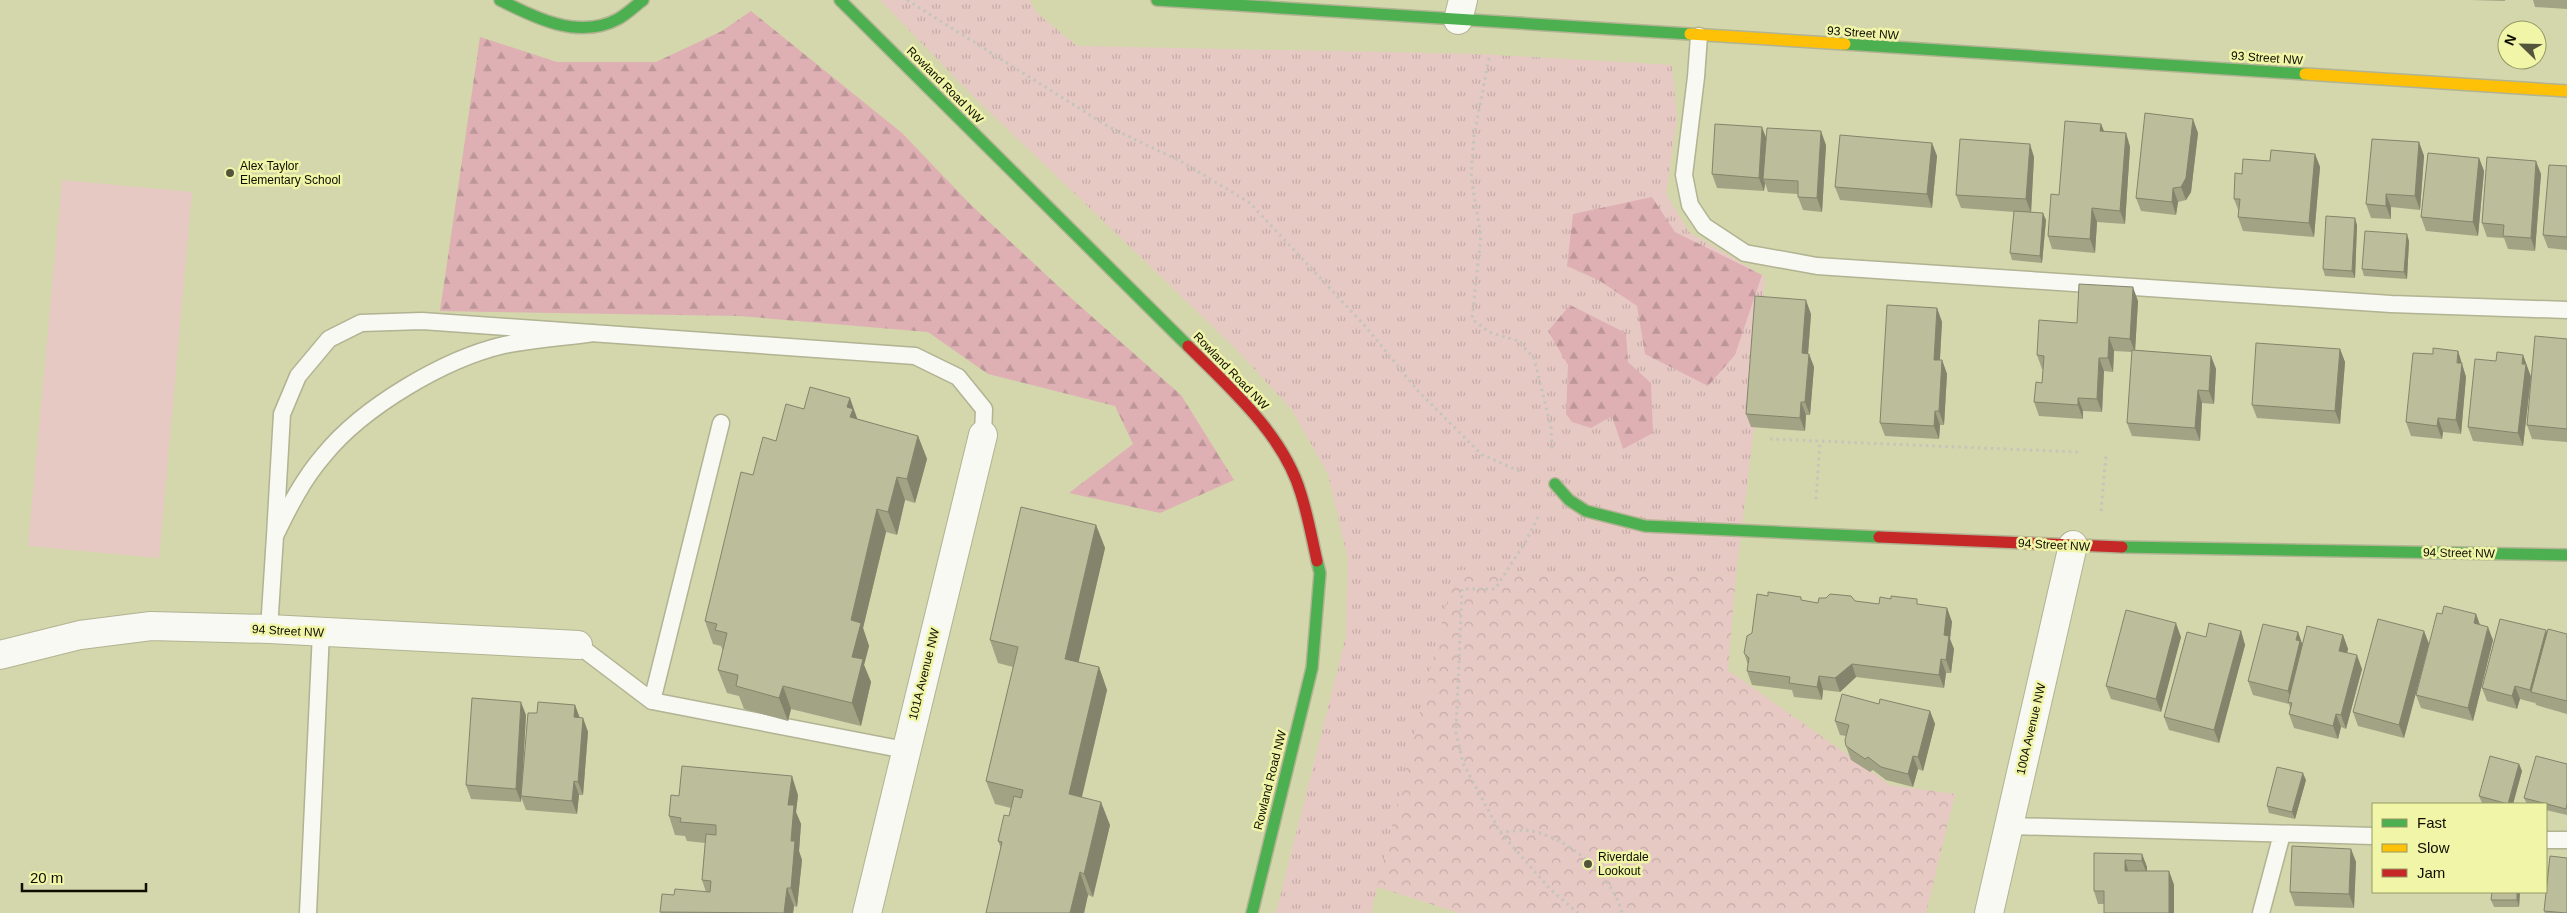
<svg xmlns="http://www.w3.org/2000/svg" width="2567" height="913" font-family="Helvetica,sans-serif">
	<defs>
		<pattern id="grass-tufts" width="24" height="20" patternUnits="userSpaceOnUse" patternTransform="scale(1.25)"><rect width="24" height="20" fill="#e7c9c4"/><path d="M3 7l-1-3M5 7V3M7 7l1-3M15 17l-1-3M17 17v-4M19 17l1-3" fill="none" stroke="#c5aba7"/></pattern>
		<pattern id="forest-firs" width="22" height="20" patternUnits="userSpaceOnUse" patternTransform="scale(1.25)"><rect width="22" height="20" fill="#deb0b4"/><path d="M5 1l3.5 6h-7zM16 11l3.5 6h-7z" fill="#bd9699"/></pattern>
		<pattern id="park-crowns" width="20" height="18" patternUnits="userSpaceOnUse" patternTransform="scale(1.25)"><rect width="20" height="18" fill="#e7c9c4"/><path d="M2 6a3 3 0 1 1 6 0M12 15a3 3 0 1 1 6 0" fill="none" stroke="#c5aba7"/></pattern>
	</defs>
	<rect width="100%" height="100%" fill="#d4d6ac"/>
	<!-- grass -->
	<path fill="url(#grass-tufts)" d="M880,0H1029L1037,13L1077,46L1478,54L1672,65L1677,119L1666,194L1689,232L1765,277L1755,422L1736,576L1455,570L1371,913H1276L1346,636L1348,560L1328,474L1292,410L1233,346L970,93Z"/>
	<!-- forest -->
	<path fill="url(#forest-firs)" d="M751,11L902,133L970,204L1072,299L1181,395L1234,480L1160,513L1069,493L1133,444L1115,406L988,374L928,332L739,316L440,311L480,37L557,62H656L722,31Z
		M1652,197L1675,232L1762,275L1735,355L1708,386L1645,354L1637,306L1600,281L1567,266L1573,214Z
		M1570,305L1626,333L1628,362L1651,383L1653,433L1623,449L1612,416L1591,428L1572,422L1566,414L1568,365L1548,331Z"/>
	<!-- park -->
	<path fill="url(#park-crowns)" d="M1455,570L1736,576L1728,670L1890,785L1955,794L1926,913H1459L1377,887Z"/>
	<!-- garden -->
	<path fill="#e7c9c4" d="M62,180L192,192L159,558L28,546Z"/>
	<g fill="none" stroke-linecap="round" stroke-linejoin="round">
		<!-- lane casing -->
		<g stroke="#b1b392" stroke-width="19">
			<path id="lane" d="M1699,36L1696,77L1684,175L1690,205L1704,226L1745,253L1817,266L2391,304L2567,310
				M594,333C565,337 533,339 504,345C444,359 363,407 324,455C303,479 289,507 275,536L282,414L298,376L329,339L361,323L422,321L915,356L958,377L984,409L983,435
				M721,423L652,701L905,750
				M269,629L275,536
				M578,645L652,701
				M2010,826L2373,836
				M2546,840H2567
				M308,913L321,632
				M2261,913L2282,834"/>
		</g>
		<!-- street casing -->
		<g stroke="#b1b392" stroke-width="30">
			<path id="street" d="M1458,20L1463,0
				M0,655L80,635L151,626L269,629L578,645
				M867,913L983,435
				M1989,913L2073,545"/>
		</g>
		<!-- fast casing -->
		<g stroke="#b1b392" stroke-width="14">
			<path id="fast" d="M500,0C535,18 579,40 618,19C627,14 635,6 643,0
				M840,0L1188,346
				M1157,0L1690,34
				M1845,44L2305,74
				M1555,484L1569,500L1586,511L1645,526L1879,537
				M2122,547L2567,555
				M1252,913L1312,668L1320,573L1317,561"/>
		</g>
		<!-- slow casing -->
		<g stroke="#b1b392" stroke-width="14">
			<path id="slow" d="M1690,34L1845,44
				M2305,74L2567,91"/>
		</g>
		<!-- jam casing -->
		<g stroke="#b1b392" stroke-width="14">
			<path id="jam" d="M1188,346C1230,388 1284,435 1301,494C1308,516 1312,539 1317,561
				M1879,537L2122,547"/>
		</g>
		<!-- path -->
		<path stroke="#c5c5ba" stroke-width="3" stroke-dasharray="2.5 4" stroke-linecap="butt" d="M907,0L1109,127L1184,163L1250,203L1367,328L1418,391L1481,454L1523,473
			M1489,58L1474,136L1471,177L1481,236L1472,319L1489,332L1518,341L1534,358L1551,427L1552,450
			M1770,439L2078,452
			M1816,499L1820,441
			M2101,511L2106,455
			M1538,517L1526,541L1495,589H1462L1456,732L1463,763L1500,832L1550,889L1578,913
			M1500,832C1510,832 1522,829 1531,831C1569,838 1613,876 1622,913"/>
		<!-- lane -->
		<use href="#lane" stroke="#f9f9f3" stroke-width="16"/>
		<!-- street -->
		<use href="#street" stroke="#f9f9f3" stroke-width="28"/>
		<!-- fast -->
		<use href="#fast" stroke="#4caf50" stroke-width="11"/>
		<!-- slow -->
		<use href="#slow" stroke="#ffc107" stroke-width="11"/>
		<!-- jam -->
		<use href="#jam" stroke="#c62828" stroke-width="11"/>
	</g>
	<!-- wall -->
	<path fill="#a2a384" d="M2471,0H2505V1Z
		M2533,0H2567V9L2535,7Z
		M2101,124L2104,131L2126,133L2130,147L2125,224L2097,222L2095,253L2052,249L2048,236L2059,195Z
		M2198,133L2191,192L2186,200L2178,202L2176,215L2141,211L2136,198Z
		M1766,138L1826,145L1822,212L1803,210L1798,197V194L1768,192L1765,183L1764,191L1717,188L1712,174Z
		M2419,142L2424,156L2420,210L2391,207V219L2371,218L2366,204Z
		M1932,143L1937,156L1932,208L1840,200L1835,187Z
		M2315,154L2320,167L2314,237L2243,231L2238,217L2239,212L2234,199L2242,174L2270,161Z
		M2034,157L2031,212L2046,220L2042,263L2012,260L2010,253L2014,212L1961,208L1956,195Z
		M2479,158L2484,171L2478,236L2426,231L2421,217Z
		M2567,166V250L2548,248L2543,235Z
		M2541,174L2535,251L2508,249L2504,238L2487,237L2482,223Z
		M2357,225L2355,278L2325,276L2323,269Z
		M2409,241L2407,279L2364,276L2362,269Z
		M2138,301L2135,350L2211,356L2216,369L2214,404L2202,403L2200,441L2132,436L2127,423L2132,352L2114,351L2113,372L2104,371L2102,412L2083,411V419L2039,416L2034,402L2042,383L2043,369H2042L2037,355L2077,323Z
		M1937,308L1942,322L1940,360H1942L1947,374L1944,425H1940L1939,439L1885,436L1880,423Z
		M1811,314L1808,354H1809L1814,367L1810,415H1806L1805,431L1751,427L1746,414Z
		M2567,339V442L2532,439L2527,425Z
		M2340,349L2345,362L2340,424L2257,418L2252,405Z
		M2458,351L2466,377L2461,434L2443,432L2442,439L2411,436L2406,422L2433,354Z
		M2523,355L2531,377L2523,446L2473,441L2468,427L2496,361Z
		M804,409L857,419L918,436L927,459L915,503L905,500L897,535L886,532L863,628L869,646L864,665L871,682L861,726L791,709L788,721L744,709L739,696L727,693L718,670L723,651L721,646L713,644L705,621L776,441Z
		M1096,525L1105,548L1078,662L1099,667L1107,690L1082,797L1110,825L1093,897L1088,895L1084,913H986L1001,848L998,841L1009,816L1011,808L995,804L986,781L1013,667L998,663L990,640Z
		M1803,601L1818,603L1855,601L1879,604L1919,605L1947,608L1952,622L1950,639L1954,649L1951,673H1946L1944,688L1856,677L1840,692L1823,690L1822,700L1794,697L1792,690L1752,685L1747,671L1748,665L1744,653L1752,633Z
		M2442,614H2476L2480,625L2493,640L2473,721L2421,708L2416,695Z
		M2241,631L2245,645L2219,743L2169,730L2164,717L2206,637Z
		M2424,631L2429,644L2404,738L2358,726L2353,712Z
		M2298,632L2302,645L2343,635L2348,649L2347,653L2362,669L2346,729L2341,727L2338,739L2294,728L2289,714L2290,709L2289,704L2253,695L2248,681Z
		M2547,633L2567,634V714L2536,705L2535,702V703L2520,699L2517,709L2487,701L2482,688Z
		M2181,637L2161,712L2111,699L2106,686Z
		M1879,704L1930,711L1935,724L1923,771L1918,769L1913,787L1886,780L1873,770L1870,772L1851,760L1846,746V736L1840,735L1835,721Z
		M575,705L580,718H583L588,732L583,795H579L577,814L526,810L521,797V802L471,799L466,785L526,715L522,785L537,713Z
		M2519,764L2522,771L2513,804H2486L2482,803L2479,796Z
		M2567,764V815L2546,810V804H2527L2524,798Z
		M2306,780L2295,819L2269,813L2267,806Z
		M798,795L796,812L801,824L799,851L802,860L797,907L794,906L793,913H660L674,895L706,892L702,880L705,843L687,841L685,836L675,835L669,816L679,796Z
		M2351,849L2356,862L2354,908L2295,906L2290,892Z
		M2094,853L2142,854L2147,867V871H2169L2174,885V913H2104V904H2098L2094,891Z
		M2492,892H2520L2519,907H2494L2491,900Z
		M2544,911L2567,913H2545Z"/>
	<!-- shaded-wall -->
	<path fill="#84846c" d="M2193,119L2198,133L2191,192L2186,200L2181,187Z
		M2101,124L2106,137L2100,131Z
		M1762,127L1767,140L1763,179L1765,183L1764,191L1759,178Z
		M1821,131L1826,145L1822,212L1817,198Z
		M2126,133L2130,147L2125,224L2120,211Z
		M2419,142L2424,156L2420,210L2415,196Z
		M1932,143L1937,156L1932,208L1927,194Z
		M2030,144L2034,157L2031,213L2026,199Z
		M2315,154L2320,167L2314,237L2309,223Z
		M2479,158L2484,171L2478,236L2473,222Z
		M2536,161L2541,174L2535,251L2531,238Z
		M2173,188L2178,202L2176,215L2172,202Z
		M2386,194L2391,207V219L2386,206Z
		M2092,208L2097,222L2095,253L2090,239Z
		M2043,213L2046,220L2042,263L2040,256Z
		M2355,218L2357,225L2355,278L2352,271Z
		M2407,234L2409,241L2407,279L2404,272Z
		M2133,287L2138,301L2135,352L2130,339Z
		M1806,300L1811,314L1807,367L1802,353Z
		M1937,308L1942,322L1939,373L1934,360Z
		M2109,337L2114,351L2113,372L2108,358Z
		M2340,349L2345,362L2340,424L2335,411Z
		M2458,351L2466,377L2461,434L2456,420Z
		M1809,354L1814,367L1810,415L1805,402Z
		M2523,355L2531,377L2523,446L2518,433Z
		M2211,356L2216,369L2214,404L2209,391Z
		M2099,358L2104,371L2102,412L2097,399Z
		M1942,360L1947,374L1944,425L1939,411Z
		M2198,390L2202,403L2200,441L2195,428Z
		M850,398L862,432L859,440L847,407Z
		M2078,398L2083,411V419L2078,405Z
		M1801,402L1806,415L1805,431L1800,418Z
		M1935,411L1940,425L1939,439L1934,426Z
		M2438,418L2443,432L2442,439L2437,426Z
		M918,436L927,459L915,503L907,479Z
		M897,477L905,500L897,535L888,512Z
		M877,509L886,532L863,628L869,646L864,665L871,682L861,726L852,703V657L851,620Z
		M1096,525L1105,548L1074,682L1065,659Z
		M1947,608L1952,622L1950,639L1954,649L1951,673L1946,660L1944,635Z
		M2476,614L2481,628L2474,623Z
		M2176,623L2181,637L2161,712L2156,699Z
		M2488,627L2493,640L2473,721L2468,708Z
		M2546,630L2551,644L2531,692L2535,703L2530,690Z
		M2241,631L2245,645L2219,743L2214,730Z
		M2424,631L2429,644L2404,738L2399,725Z
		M2298,632L2303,646L2293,705L2288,691Z
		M2343,635L2348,649L2344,664L2339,651Z
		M2357,655L2362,669L2346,729L2341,715Z
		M1941,659L1946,673L1944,688L1939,675Z
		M1852,664L1856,677L1840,692L1835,678Z
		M1099,667L1107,690L1077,817L1069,794Z
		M1819,676L1823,690L1822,700L1817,687Z
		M783,686L791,709L788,721L779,698Z
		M2515,686L2520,699L2517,709L2512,696Z
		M521,702L526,715L521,802L516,789Z
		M575,705L580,719L574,717Z
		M1930,711L1935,724L1923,771L1918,757Z
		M2336,714L2341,727L2338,739L2333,726Z
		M583,718L588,732L583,795L578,782Z
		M1913,756L1918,769L1913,787L1908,774Z
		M2519,764L2522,771L2513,804H2508Z
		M2303,773L2306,780L2295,819L2292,812Z
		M792,776L798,795L796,812L801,824L799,851L802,860L797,907L791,888V841L788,805Z
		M574,781L579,795L577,814L572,801Z
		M1101,802L1110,825L1093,897L1084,874Z
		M2351,849L2356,862L2354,908L2349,894Z
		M2142,854L2147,867V874L2142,861Z
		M2125,860L2129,874L2125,871Z
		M2169,871L2174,885V913H2169Z
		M1080,872L1088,895L1084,913H1070Z
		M787,888L794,906L793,913H784Z
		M2517,892H2520L2519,907L2517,900Z"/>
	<!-- building -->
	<path fill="#bcbd9a" stroke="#84846c" d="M2145,113L2193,119L2186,178L2181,187L2173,188L2172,202L2136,198Z
		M2065,121L2101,124L2100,131L2126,133L2120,211L2092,208L2090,239L2048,236L2051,194L2059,195Z
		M1715,124L1762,127L1759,178L1712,174Z
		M1767,128L1821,131L1817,198L1798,197V181L1763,179Z
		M1840,135L1932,143L1927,194L1835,187Z
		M1960,139L2030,144L2026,199L1956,195Z
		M2372,139L2419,142L2415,196L2386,194V206L2366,204Z
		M2271,150L2315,154L2309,223L2238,217L2240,199H2234L2235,173L2242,174L2243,159L2270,161Z
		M2428,153L2479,158L2473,222L2421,217Z
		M2487,157L2536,161L2531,238L2503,236L2504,225L2482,223Z
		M2549,165L2567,166V237L2543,235Z
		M2014,211L2043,213L2040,256L2010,253Z
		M2326,216L2355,218L2352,271L2323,269Z
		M2365,231L2407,234L2404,272L2362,269Z
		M2079,284L2133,287L2130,339L2109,337L2108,358H2099L2097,399L2078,398V405L2034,402L2036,382L2042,383L2044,356L2037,355L2039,320L2077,323Z
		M1755,296L1806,300L1802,353L1809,354L1805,402H1801L1800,418L1746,414Z
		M1887,305L1937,308L1934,360H1942L1939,411H1935L1934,426L1880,423Z
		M2535,336L2567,339V429L2527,425Z
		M2256,343L2340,349L2335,411L2252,405Z
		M2433,348L2458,351L2457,363H2462L2456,420L2438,418L2437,426L2406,422L2413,353L2433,354Z
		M2132,350L2211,356L2209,391L2198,390L2195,428L2127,423Z
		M2497,352L2523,355L2522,364H2526L2518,433L2468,427L2475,359L2496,361Z
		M810,387L850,398L847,407L853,409L850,417L918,436L907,479L897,477L888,512L877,509L851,620L861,623L852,657L863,659L852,703L783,686L779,698L736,686L738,675L718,670L727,633L715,630L717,624L705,621L741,472L753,475L763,437L776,441L786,404L804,409Z
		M1021,507L1096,525L1065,659L1099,667L1069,794L1101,802L1084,874L1080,872L1070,913H986L1002,842L998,841L1004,815L1009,816L1014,796L1021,798L1023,790L986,781L1018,647L990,640Z
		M1768,592L1801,597V600L1818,603L1819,598H1826L1830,594L1851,596L1855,601L1879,604L1880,597L1891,599V596L1917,599V604L1947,608L1944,635L1949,636L1946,660L1941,659L1939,675L1852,664L1835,678L1819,676L1817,687L1789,683L1790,677L1747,671L1749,658L1744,653L1747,636L1752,633L1757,594L1768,596Z
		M2444,606L2476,614L2474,623L2488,627L2468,708L2416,695L2437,613L2442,614Z
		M2126,610L2176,623L2156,699L2106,686Z
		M2378,619L2424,631L2399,725L2353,712Z
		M2500,619L2546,630L2530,690L2515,686L2512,696L2482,688Z
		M2209,623L2241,631L2214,730L2164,717L2187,632L2206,637Z
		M2263,624L2298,632L2296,640L2300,641L2288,691L2248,681Z
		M2307,626L2343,635L2339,651L2357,655L2341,715L2336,714L2333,726L2289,714L2292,703L2288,702Z
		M2548,629L2567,634V701L2531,692Z
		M1842,694L1879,704L1880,699L1930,711L1918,757L1913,756L1908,774L1881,767L1868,757L1865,759L1846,746L1845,740L1849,725L1835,721Z
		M472,698L521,702L516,789L466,785Z
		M538,702L575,705L574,717L583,718L578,782L574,781L572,801L521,796L528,713H537Z
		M2490,756L2519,764L2508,804L2479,796Z
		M2536,756L2567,764V803L2566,809L2524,798Z
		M682,766L792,776L788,805H794L791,841H795L791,888H787L784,913L660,912L662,894L674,895L675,889L710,892L711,881L702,880L706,834L716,835V825L680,822L681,818L669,816L671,795L679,796Z
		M2277,767L2303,773L2292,812L2267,806Z
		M2292,846L2351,849L2349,894L2290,892Z
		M2094,853L2142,854V861L2125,860V871H2169V913H2104V891H2094Z
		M2550,856L2567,858V913L2544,911Z
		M2492,892H2517V900H2491Z"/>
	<!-- markers -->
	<g fill="#53543c" stroke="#f1f5a8" stroke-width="2">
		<circle cx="230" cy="173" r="5"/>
		<circle cx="1588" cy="864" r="5"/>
	</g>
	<g text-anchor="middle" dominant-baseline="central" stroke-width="5" stroke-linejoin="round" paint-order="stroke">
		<!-- street labels -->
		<g font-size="12" fill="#0e0e00" stroke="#f1f5a8">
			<text transform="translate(1863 33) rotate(4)">93 Street NW</text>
			<text transform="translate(2267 58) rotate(4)">93 Street NW</text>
			<text transform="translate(945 85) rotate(45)">Rowland Road NW</text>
			<text transform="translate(1231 371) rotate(46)">Rowland Road NW</text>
			<text transform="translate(2054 545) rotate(3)">94 Street NW</text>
			<text transform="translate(2459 553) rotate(1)">94 Street NW</text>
			<text transform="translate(288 631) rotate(3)">94 Street NW</text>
			<text transform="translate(924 674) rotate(-76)">101A Avenue NW</text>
			<text transform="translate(2031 729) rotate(-77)">100A Avenue NW</text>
			<text transform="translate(1270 780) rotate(-76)">Rowland Road NW</text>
		</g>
		<!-- poi labels -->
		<g font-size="12" fill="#0e0e00" stroke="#f1f5a8" text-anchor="start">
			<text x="240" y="166">Alex Taylor<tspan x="240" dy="14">Elementary School</tspan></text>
			<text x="1598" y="857">Riverdale<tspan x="1598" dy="14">Lookout</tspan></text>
		</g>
	</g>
	<!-- legend -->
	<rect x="2372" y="803" width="175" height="90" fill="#f1f5a8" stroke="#969965"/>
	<rect x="2382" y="819" width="25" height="8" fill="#4caf50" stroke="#969965"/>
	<text x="2417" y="828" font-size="15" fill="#0e0e00">Fast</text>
	<rect x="2382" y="844" width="25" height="8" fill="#ffc107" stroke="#969965"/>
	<text x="2417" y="853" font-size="15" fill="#0e0e00">Slow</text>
	<rect x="2382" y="869" width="25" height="8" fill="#c62828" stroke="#969965"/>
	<text x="2417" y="878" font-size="15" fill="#0e0e00">Jam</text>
	<!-- north arrow -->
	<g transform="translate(2522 45) rotate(293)"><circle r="24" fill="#f1f5a8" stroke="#969965"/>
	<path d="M0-4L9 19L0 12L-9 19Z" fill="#53543c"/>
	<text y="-8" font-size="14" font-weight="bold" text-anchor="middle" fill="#0e0e00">N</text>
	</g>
	<!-- scale -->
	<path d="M22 883v8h124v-8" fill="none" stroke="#0e0e00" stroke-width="2.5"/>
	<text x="30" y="883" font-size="15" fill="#0e0e00" stroke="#f1f5a8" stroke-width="4" paint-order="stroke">20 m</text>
</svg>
